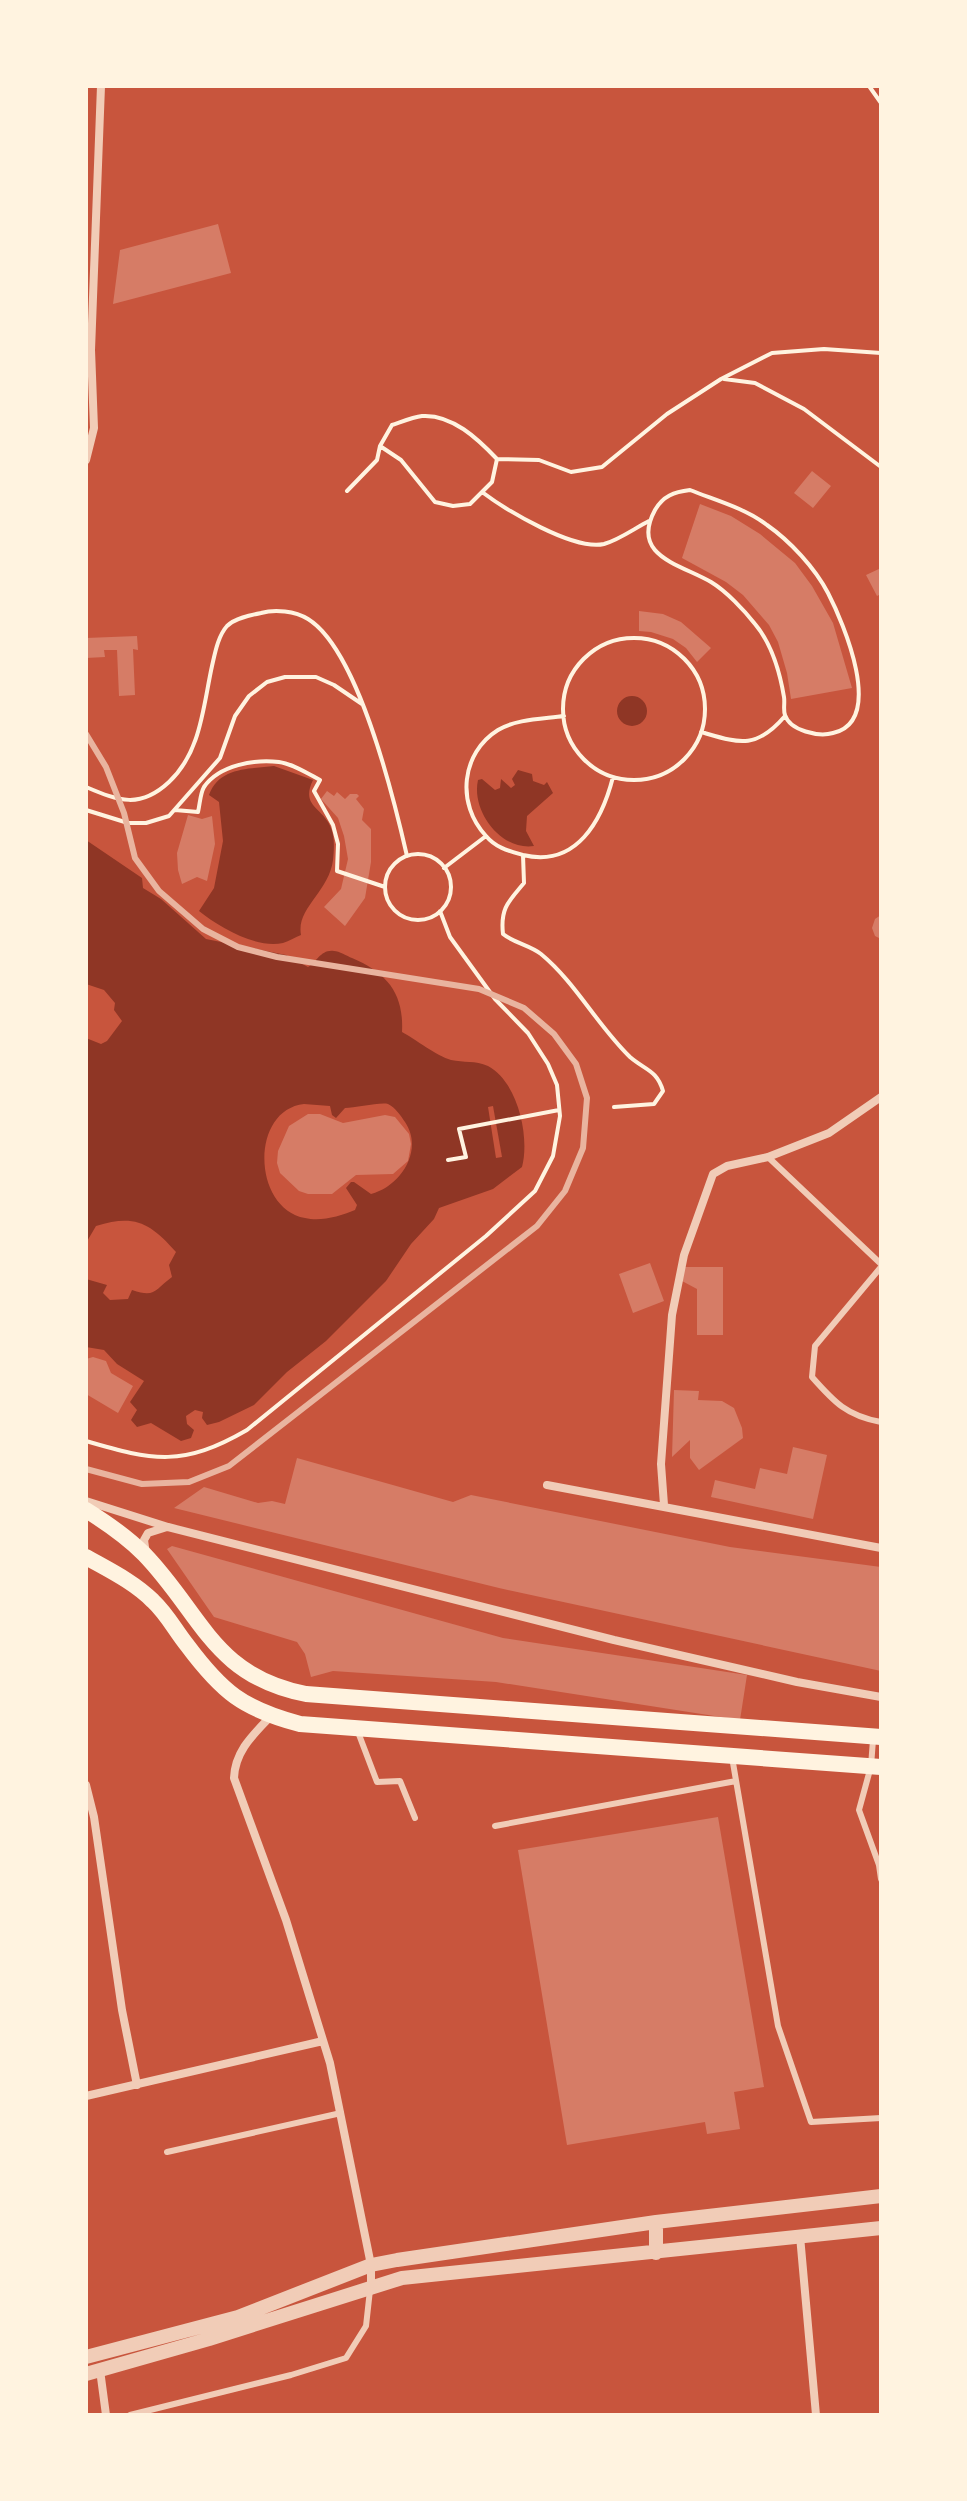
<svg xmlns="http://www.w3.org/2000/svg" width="967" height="2501" font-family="'PT Sans',sans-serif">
	<rect width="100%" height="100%" fill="#c8553d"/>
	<!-- water -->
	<path fill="#8f3625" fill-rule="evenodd" d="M617 711a15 15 0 1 1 30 0a15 15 0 1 1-30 0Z
		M274,766L313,780C300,807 323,807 331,828C335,837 334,851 333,860C329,892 296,908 301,935C296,937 289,941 283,943C256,949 219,927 199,911L214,888L223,841L219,802L209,795C219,767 249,769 274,766Z
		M518,770L532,774L533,781L544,785L547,782L553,793L527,816L526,831L534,846C501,851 471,811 478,780L482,779L495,790L500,788L501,779L511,788L515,785L512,779Z
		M86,840L142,878L143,888L161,899L206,939L286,955L308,967C317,962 321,949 334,951C339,951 347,956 352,958C387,973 404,993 402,1032C415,1039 437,1056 451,1060C464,1063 475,1060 488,1066C518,1082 530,1137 522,1167L493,1189L439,1208L434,1219L411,1244L386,1281L326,1341L287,1372L254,1405L219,1422L207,1425L202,1418L203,1412L195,1410L186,1416L187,1424L194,1430L191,1438L181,1441L151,1423L137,1427L131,1420L137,1410L130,1402L144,1381L117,1364L104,1350L86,1347V1279L107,1285L103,1293L110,1300L128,1299L132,1290C156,1298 154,1290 172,1277L169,1265L176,1252C150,1223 135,1214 96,1226L86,1243V1038L101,1044L107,1041L122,1021L114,1010L115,1003L104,990L86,984ZM304,1104L330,1106L332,1115L336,1118L345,1108C355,1108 380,1102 388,1104C395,1107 401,1116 405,1122C424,1150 401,1186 371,1194L354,1182H351L346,1188L357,1205L355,1210C340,1216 321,1222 305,1218C252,1208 250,1110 304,1104Z"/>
	<!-- pier -->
	<path fill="#c8553d" d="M493,1106L502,1157L496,1158L488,1107Z"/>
	<!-- building -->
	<path fill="#d67c66" d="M218,224L231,273L113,304L120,250Z
		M812,471L831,486L813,508L794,493Z
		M700,504L731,516L760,534L795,563L812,586L833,623L852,688L791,699L787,673L778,642L769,625L743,595L726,582L682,558Z
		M881,568V594L877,596L866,575Z
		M639,611L663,614L681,622L711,648L697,662L686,648L673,639L651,632L639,631Z
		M137,636L138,650L133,649L135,695L119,696L117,650H104L105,657L86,658V638Z
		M327,791L334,796L337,792L345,799L350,794H357L359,796L356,799L364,809L362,820L371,829V862L365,898L345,926L324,907L341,889L348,859L344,836L338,818L321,799Z
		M188,815L202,819L212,816L215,844L207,881L197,877L182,884L178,870L177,853Z
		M881,915V939L875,936L872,928L875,919Z
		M308,1114H320L343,1123L385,1115L395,1117L409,1134L411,1144L408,1161L393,1174L356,1175L332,1194H308L299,1191L280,1173L277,1163L278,1151L289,1126Z
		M650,1263L664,1301L633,1313L619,1274Z
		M682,1267H723V1335H697V1289L682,1281Z
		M93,1357L106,1361L111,1373L133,1386L118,1413L86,1394V1359Z
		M674,1390L699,1391L698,1400L722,1401L734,1408L742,1428L743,1438L699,1470L690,1458V1440L672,1457Z
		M793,1447L827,1455L813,1519L711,1497L715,1480L755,1489L760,1468L787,1474Z
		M297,1458L453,1502L471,1495L730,1547L881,1567V1671L499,1588L174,1508L204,1487L258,1503L272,1501L285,1504Z
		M172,1546L503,1638L747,1675L740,1720L496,1682L333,1671L311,1677L305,1654L297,1642L214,1617L167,1549Z
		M718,1817L764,2087L734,2092L740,2129L707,2134L705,2122L567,2145L518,1850Z"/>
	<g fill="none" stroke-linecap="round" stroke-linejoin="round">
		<!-- path -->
		<path stroke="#fff3e0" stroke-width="4" d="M869,86L881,103
			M724,379L755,383L804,409L881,467
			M497,459L492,482L470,504L453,506L435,502L401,460L380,446L392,425C401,422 413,417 422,416C452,414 478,439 497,459L539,460L571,472L602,467L667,414L721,379L772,353L824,349L881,353
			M690,490C715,500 745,508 767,525C790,541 815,568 828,593C843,622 886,721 833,733C819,737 790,731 785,715C783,710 785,703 784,697C780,673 771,643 755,624C744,610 726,591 711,582C680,564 630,556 655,510C663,496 674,492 690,490Z
			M347,491L377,460L380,446
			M482,492C506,510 574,551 604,544C619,540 635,528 649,521
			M563 709a71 71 0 1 1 142 0a71 71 0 1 1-142 0Z
			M564,716C543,719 516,719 498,730C461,753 456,804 486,836C496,848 509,851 523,855C577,868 602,820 613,777
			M701,732C739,743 756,750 785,716
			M86,787C119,801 140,809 169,782C201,752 203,707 212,666C215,653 218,636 227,626C235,618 251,615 261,613C275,609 295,611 308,619C358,650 394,799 407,856
			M86,810L128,823H146L169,816L220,758L235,716L249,696L267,682L285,677H316L334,685L362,704
			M175,810L198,812C200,804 200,794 204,787C219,765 255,759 279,762C293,764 307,773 320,780L314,791L333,825L338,844L337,871L385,887
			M385 887a33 33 0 1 1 66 0a33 33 0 1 1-66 0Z
			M523,855L524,883C509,901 500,908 503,934C514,943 529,945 541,954C576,983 597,1025 630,1057C645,1070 657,1070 663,1091L654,1104L614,1107
			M444,868L486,836
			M448,1160L466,1157L459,1129L559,1110
			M86,1441C154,1461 183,1467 247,1430L486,1236L535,1191L553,1156L560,1116L557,1085L548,1064L528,1033L495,999L450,937L440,911"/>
		<!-- service -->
		<path stroke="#f1ccb7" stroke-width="6" d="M768,1157L881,1264
			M881,1267L815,1346L812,1377C834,1402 847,1416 881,1422
			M358,1732L377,1782L400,1781L415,1818
			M873,1740L871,1766L859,1810L879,1865L881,1879
			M732,1757L778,2026L811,2122L881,2118
			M495,1826L736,1781
			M167,2152L341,2113
			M130,2415L291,2375L346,2358L366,2326L370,2290"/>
		<!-- minor -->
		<path stroke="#f1ccb7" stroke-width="8" d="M86,460L94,428L91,350L101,86
			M547,1485L881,1548
			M86,1501L168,1527L614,1640L797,1682L881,1697
			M664,1505L661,1464L672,1315L684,1255L713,1174L727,1166L768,1157L829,1133L881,1097
			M146,1554L144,1540L148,1533L167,1527
			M271,1716C253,1735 235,1751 234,1778L286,1920L330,2063L371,2265V2286
			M86,1785L94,1817L122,2010L137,2085
			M86,2096L323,2041
			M800,2236L816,2415
			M100,2370L106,2415"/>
		<!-- tertiary -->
		<path stroke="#f1ccb7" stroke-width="14" d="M656,2253V2222
			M86,2357L238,2317L371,2265L397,2260L656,2222L881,2196
			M86,2374L209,2339L402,2278L881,2228"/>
		<!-- secondary -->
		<path stroke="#fff3e0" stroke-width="16" d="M86,1510C107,1523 127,1537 144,1554C202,1614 213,1676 306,1694L881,1737
			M86,1557C109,1570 134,1582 153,1601C167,1614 175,1630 187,1645C222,1692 243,1709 300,1724L881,1767"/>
		<!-- rail -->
		<path stroke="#e9b49f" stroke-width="6" d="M86,734L106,767L124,813L135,858L159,891L203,929L238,947L277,957L479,989L524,1008L554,1034L576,1064L587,1098L583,1148L565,1191L537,1226L229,1466L189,1482L142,1484L86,1469"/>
	</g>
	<!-- border -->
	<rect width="967" height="2501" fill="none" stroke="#fff3e0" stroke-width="176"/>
</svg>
